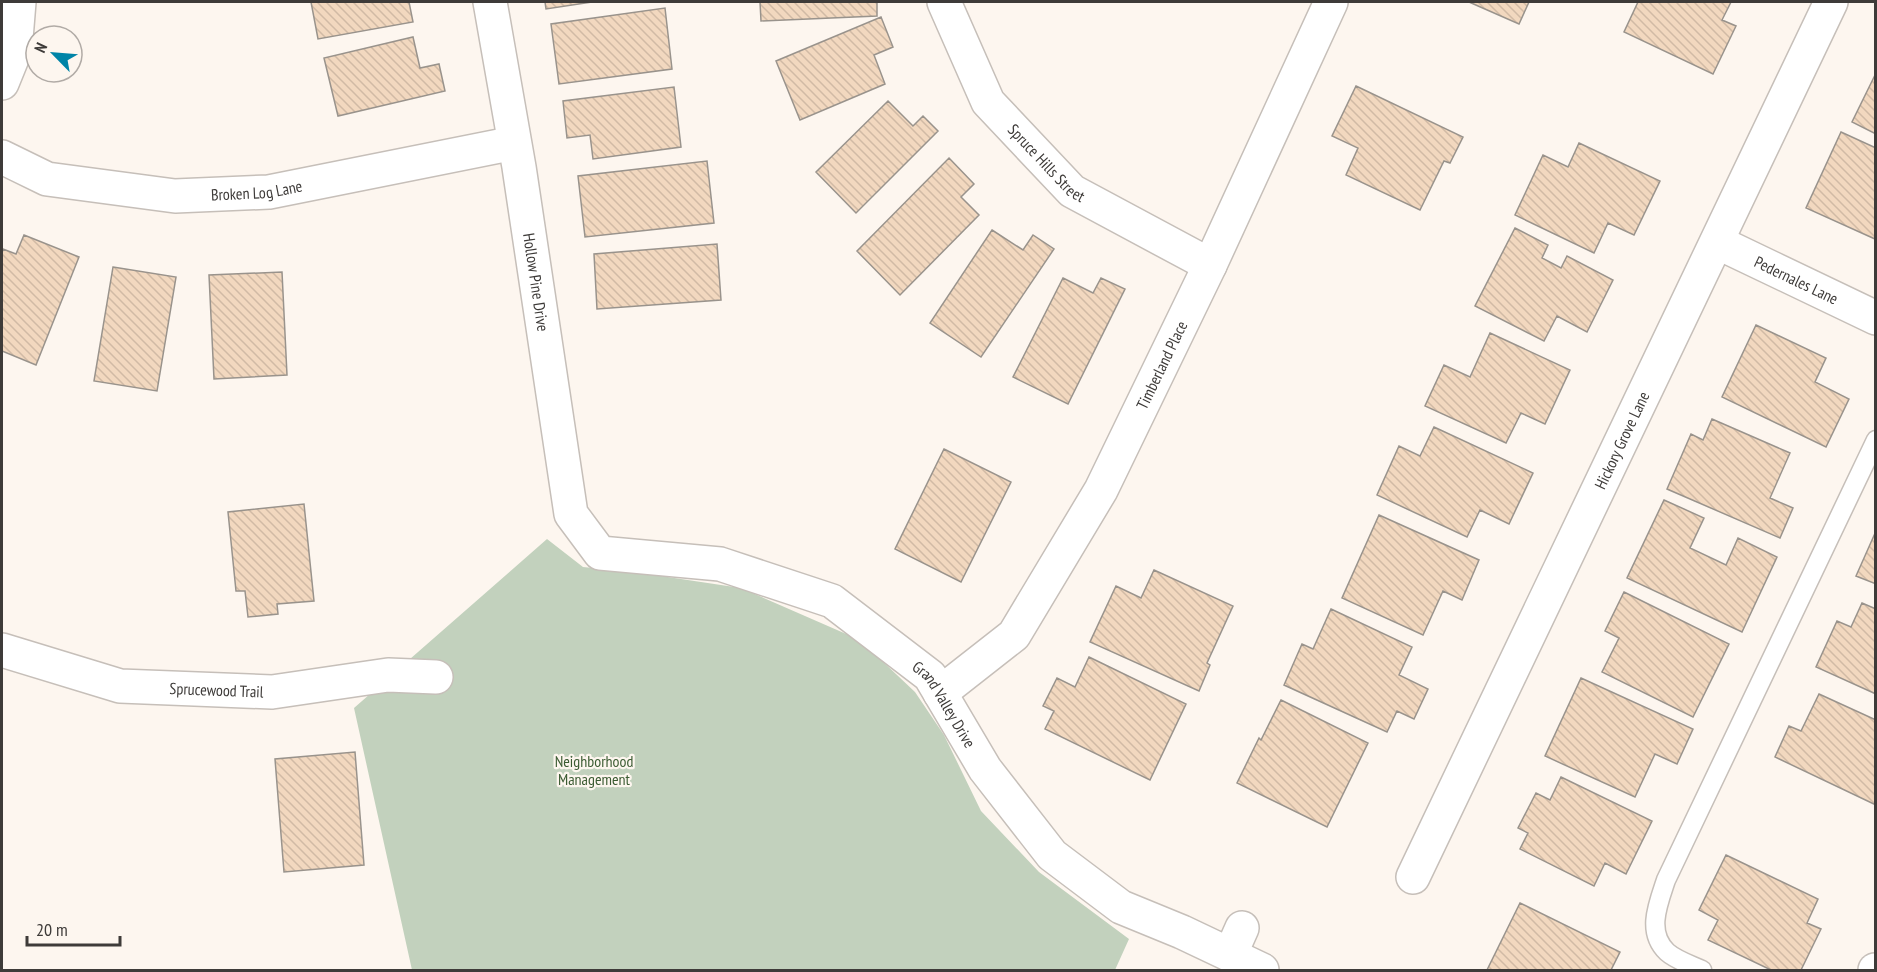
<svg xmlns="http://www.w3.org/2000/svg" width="1877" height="972" font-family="'PT Sans Narrow',sans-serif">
	<defs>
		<pattern id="building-back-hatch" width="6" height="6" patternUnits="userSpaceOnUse" patternTransform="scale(1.5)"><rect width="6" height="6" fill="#f2d8bf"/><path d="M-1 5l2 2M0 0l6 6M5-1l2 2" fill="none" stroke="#d1baa5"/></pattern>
	</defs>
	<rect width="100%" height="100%" fill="#fdf6ef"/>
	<!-- park -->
	<path fill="#c2d1bd" d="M547,539L583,567L641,573L741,588L860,640L915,692L944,735L981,811L1039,872L1129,939L1115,970H412L354,708Z"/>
	<!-- building -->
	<path fill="url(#building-back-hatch)" stroke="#99938c" stroke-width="1.5" d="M311,2H409L413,22L318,39Z
		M545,2H592L546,9Z
		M760,2H877V16L761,21Z
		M1469,2H1529L1519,24Z
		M1638,2H1731L1722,20L1736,26L1713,74L1624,32Z
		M665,8L672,69L559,84L551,24Z
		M881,17L893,47L874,55L885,84L800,120L776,61Z
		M413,37L420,68L439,64L445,91L338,116L324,58Z
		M1876,73V134L1852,122Z
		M1356,86L1463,137L1450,163L1444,161L1420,210L1346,175L1358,148L1332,136Z
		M674,87L681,147L593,159L590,135L567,138L563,101Z
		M888,101L913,126L923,116L938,131L856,213L816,172Z
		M1841,132L1876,148L1875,239L1806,208Z
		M1579,143L1660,181L1634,235L1608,223L1594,253L1515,215L1543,155L1568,167Z
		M949,158L974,184L961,197L979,215L900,295L857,251Z
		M707,161L714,223L585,237L578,176Z
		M1515,228L1548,245L1542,258L1561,268L1567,256L1613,280L1587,332L1557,316L1544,341L1475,306Z
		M992,230L1023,250L1033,235L1054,249L981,357L930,323Z
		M24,235L79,257L36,365L2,351V253L3,249L16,254Z
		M717,244L721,300L597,309L594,254Z
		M113,267L176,277L157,391L94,381Z
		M282,272L287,375L214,379L209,275Z
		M1063,278L1093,293L1101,278L1125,289L1068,404L1013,377Z
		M1756,325L1826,358L1815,382L1849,399L1826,447L1722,397Z
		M1490,333L1570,370L1545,424L1521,413L1506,443L1425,406L1444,365L1470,377Z
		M1712,419L1790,453L1770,498L1793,508L1780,538L1667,489L1691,434L1703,440Z
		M1434,427L1533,473L1509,524L1480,510L1467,537L1377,495L1399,446L1420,456Z
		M944,449L1011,482L961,582L895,549Z
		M1664,500L1704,518L1690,548L1726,565L1738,538L1777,557L1742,632L1627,578Z
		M304,504L314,601L277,604L278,614L248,617L245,591H236L228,512Z
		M1379,515L1479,560L1462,600L1443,591L1423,635L1342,598Z
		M1876,531V584L1856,576Z
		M1154,570L1233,606L1207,663L1210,665L1199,691L1090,642L1116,586L1141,598Z
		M1624,592L1729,644L1693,717L1602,672L1619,638L1605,631Z
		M1862,603L1876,609V694L1816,667L1837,621L1851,627Z
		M1331,609L1412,647L1399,675L1428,689L1414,719L1397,711L1387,732L1284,685L1302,644L1313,649Z
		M1089,657L1186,704L1150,780L1045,729L1054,711L1043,706L1057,678L1075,687Z
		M1581,678L1693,729L1677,764L1655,754L1635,797L1545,756Z
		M1819,694L1876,720V805L1775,757L1789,726L1801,731Z
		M1281,700L1368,743L1327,827L1237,783L1259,738L1261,740Z
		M355,752L364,865L284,872L275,759Z
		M1561,777L1652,821L1626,874L1605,863L1594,886L1520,849L1528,833L1518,828L1536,793L1550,800Z
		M1726,855L1818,899L1807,923L1821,929L1801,970H1771L1708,940L1718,920L1699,910Z
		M1520,903L1620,952L1611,970H1487Z"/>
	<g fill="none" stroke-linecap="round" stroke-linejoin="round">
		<!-- service casing -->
		<g stroke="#c6bfb9" stroke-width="21">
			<path id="service" d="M1702,970C1691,965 1676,960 1667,952C1646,932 1658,904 1666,880L1876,440"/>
		</g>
		<!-- minor casing -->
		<g stroke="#c6bfb9" stroke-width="36">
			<g id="minor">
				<path id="s1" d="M490,2L519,167L571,514L600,553L720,564L832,601L930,676L985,769L1052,855L1121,907L1182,932L1262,970"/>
				<path id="s2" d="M944,2L988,102L1072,191L1210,265"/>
				<path d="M2,83L15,51L19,2"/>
				<path id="s3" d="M2,157L47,179L175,196L269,192L514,143"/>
				<path id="s4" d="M1717,242L1876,318"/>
				<path id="s5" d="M2,650L120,686L272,692L388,675L436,677"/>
				<path id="s6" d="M940,693L1014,635L1101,490L1210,265L1331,2"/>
				<path id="s7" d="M1413,877L1831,2"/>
				<path d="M1230,955L1242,928"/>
				<path d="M1875,970H1876"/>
			</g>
		</g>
		<!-- service -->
		<use href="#service" stroke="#fff" stroke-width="18"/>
		<!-- minor -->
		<use href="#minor" stroke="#fff" stroke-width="33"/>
	</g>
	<g text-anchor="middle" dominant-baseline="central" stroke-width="4.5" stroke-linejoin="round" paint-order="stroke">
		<!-- street labels -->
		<g font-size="16" fill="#3e3b39" stroke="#fdf6ef">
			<text stroke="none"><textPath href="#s2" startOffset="194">Spruce Hills Street</textPath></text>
			<text stroke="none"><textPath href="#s3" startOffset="261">Broken Log Lane</textPath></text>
			<text stroke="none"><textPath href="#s4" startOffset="88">Pedernales Lane</textPath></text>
			<text stroke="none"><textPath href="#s1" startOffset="284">Hollow Pine Drive</textPath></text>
			<text stroke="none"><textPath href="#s6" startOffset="402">Timberland Place</textPath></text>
			<text stroke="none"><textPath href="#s7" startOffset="484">Hickory Grove Lane</textPath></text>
			<text stroke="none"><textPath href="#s5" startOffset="220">Sprucewood Trail</textPath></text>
			<text stroke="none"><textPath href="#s1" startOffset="960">Grand Valley Drive</textPath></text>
		</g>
		<!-- park labels -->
		<g font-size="16" fill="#3b5b32" stroke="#fdf6ef">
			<text x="594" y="761">Neighborhood<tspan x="594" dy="18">Management</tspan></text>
		</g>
	</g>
	<!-- border -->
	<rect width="1877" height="972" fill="none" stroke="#3e3b39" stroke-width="6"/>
	<!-- north arrow -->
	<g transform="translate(54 54) rotate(295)"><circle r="28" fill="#fdf6ef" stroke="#b1aba6" stroke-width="1.5"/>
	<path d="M0-4.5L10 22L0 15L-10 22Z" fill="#0084a7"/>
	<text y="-9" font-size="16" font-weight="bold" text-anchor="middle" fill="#3e3b39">N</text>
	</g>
	<!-- scale -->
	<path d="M27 936v9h93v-9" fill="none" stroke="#3e3b39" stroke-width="3"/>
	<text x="36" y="936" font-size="18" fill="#3e3b39" stroke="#fdf6ef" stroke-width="4.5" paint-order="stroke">20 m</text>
</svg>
